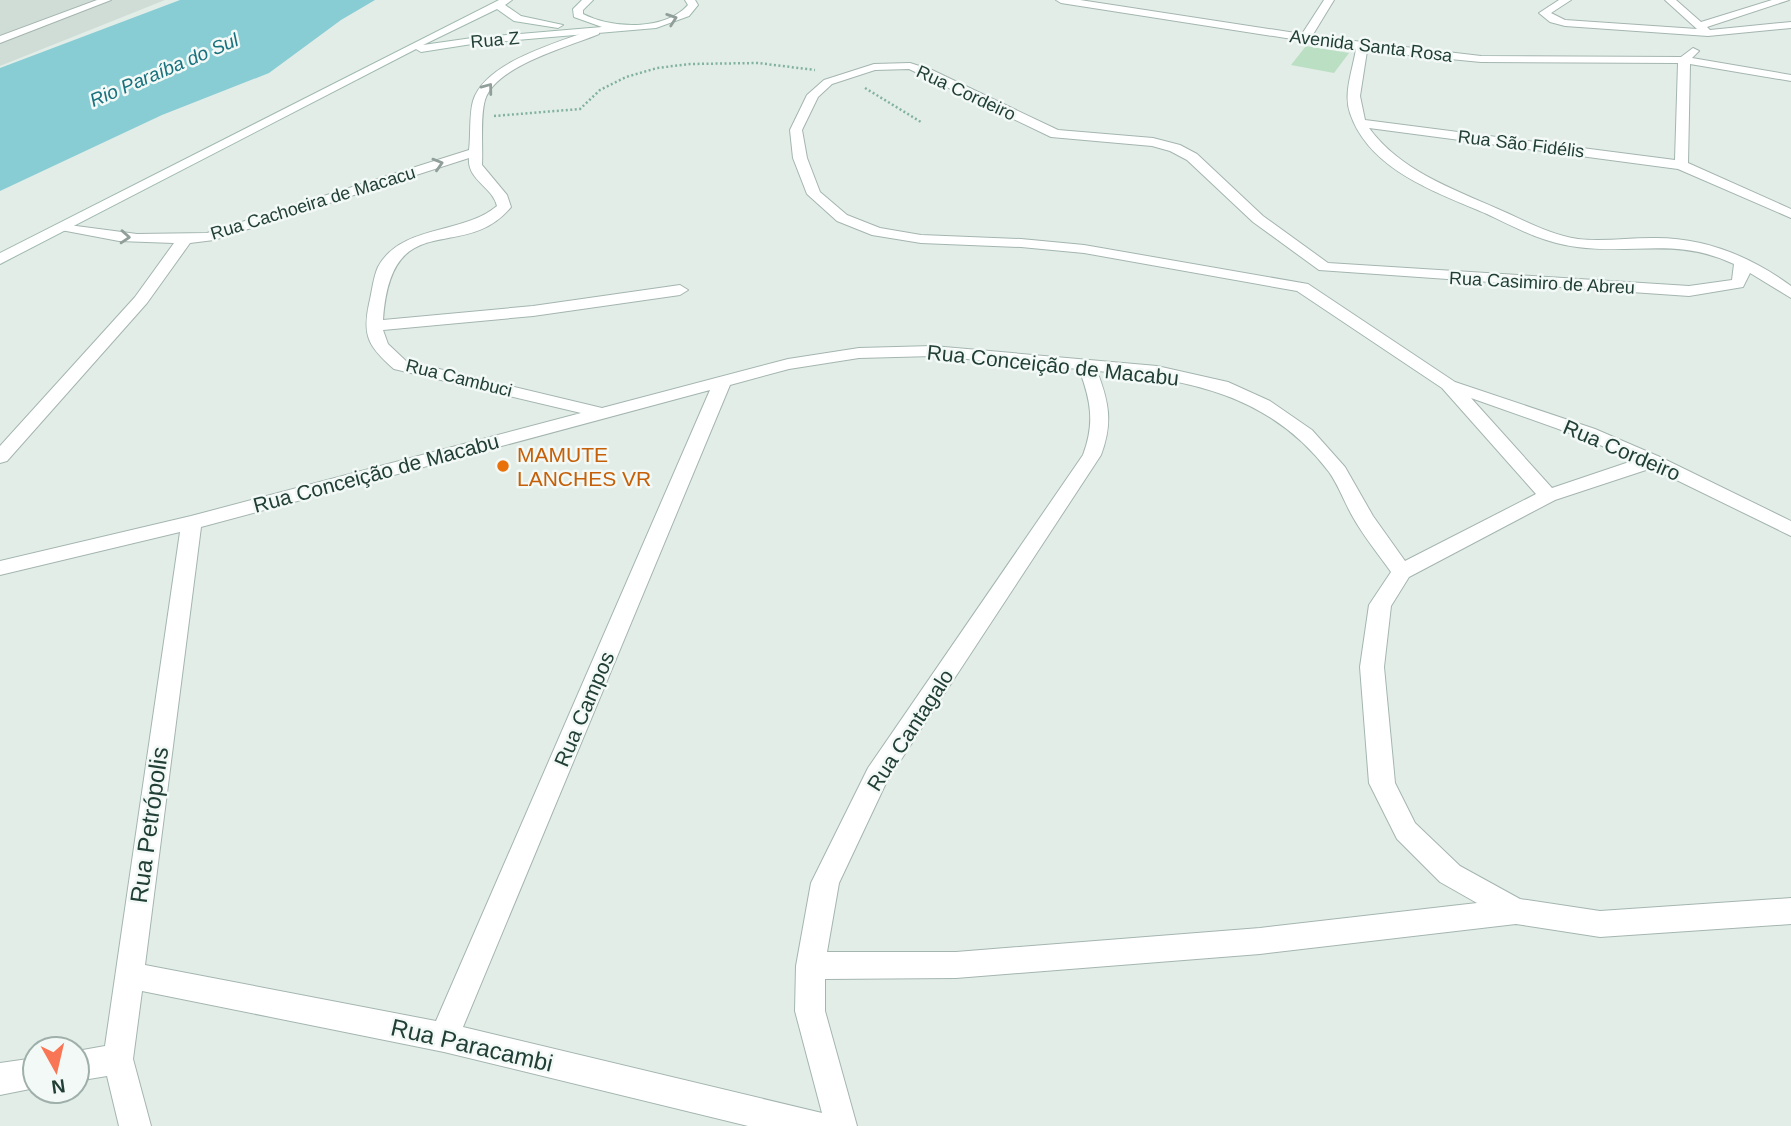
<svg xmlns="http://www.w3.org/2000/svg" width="1791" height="1126" font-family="Helvetica,sans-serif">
	<rect width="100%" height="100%" fill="#e2ede8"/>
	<!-- built -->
	<path fill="#d0ddd6" d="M0,0H165L0,66Z"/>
	<!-- green -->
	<path fill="#badfc2" d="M1306,46L1349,53L1334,73L1291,65Z"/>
	<!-- water -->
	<path fill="#88ccd4" d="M180,0H375L341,20L269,73L162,115L0,191V68Z"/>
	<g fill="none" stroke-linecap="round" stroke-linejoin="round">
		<!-- street casing -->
		<g stroke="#a4b5af" stroke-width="2">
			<path id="street" d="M97,0H111L0,43V36Z
				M1056,0H1080L1302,34L1324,0H1334L1312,36L1481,56L1681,57L1693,48L1699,51L1692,58L1791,75V81L1690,64L1688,163L1791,209V218L1678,169L1369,128C1401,171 1451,188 1498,209C1524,220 1549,235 1578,239C1602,242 1627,238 1652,238C1704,237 1750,256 1791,286V298L1750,273L1743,287L1689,296L1319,270L1253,222L1187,160L1170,151L1152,146L1051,137L909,69L875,70L832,84L818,97L802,130L807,158L820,192L847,215L880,228L921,235L1021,239L1084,245L1308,284L1455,382L1595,429L1660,457L1791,521V536L1652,468L1555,500L1409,577L1391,606L1384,667L1395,783L1415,823L1460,866L1520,899L1600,911L1791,898V924L1600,937L1516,924L1260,954L956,978L825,979V1011L857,1126H748L444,1052L142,991L133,1059L151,1126H119L107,1076L77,1081V1051L105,1046L180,532L0,575V561L191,516L581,413L394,369C369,347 362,336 369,304C372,292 373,278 378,267C401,224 463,235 497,206C493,187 467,180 469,158L214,240L190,243L147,303L7,461L0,463V446L135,297L174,243L119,241L61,230L59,227L61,224L137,234L207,233L469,150C471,135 469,115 473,101C485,62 557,43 591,30H599V34C568,47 495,66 485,100C480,117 483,147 482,165L507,195L511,207C463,265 391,203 383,320L533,306L680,285L688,290L680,295L533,316L383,330L388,344L406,361L602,408L788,359L859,348L933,346L1157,366L1228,382L1270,401L1312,430L1345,467L1373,516L1405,561L1536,494L1442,388L1297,291L1084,253L1021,247L921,243L872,235L837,221L807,194L793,158L790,130L807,95L824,80L874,64L910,63L932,70L1058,130L1153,138L1180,145L1197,154L1263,216L1328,263L1689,286L1732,280L1734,264C1676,237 1635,255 1577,247C1544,243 1516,228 1487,214C1436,192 1369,170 1350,113C1343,93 1353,69 1356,49L1061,3ZM1367,51L1481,62L1678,63L1675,160L1365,120L1360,96ZM933,356L1079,369C1091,401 1095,423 1083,455L868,768L811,883L796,966L795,1011L822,1113L463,1027L730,385L789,369L859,358ZM1097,371C1188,379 1270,394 1329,472C1339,486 1345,504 1354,519C1365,538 1379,555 1391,572L1369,605L1360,667L1369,783L1397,839L1440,882L1477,903L1260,928L956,952H827L839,883L887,781L1101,455C1113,423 1109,402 1097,371ZM710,390L436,1021L145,965L201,527ZM1471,398L1581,437L1635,460L1552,488Z
				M1559,0H1571L1551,13L1565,20L1697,29L1665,0H1676L1701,22L1772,0H1789L1707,27L1710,30L1791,22V28L1708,36L1565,26L1550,22L1539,13Z
				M35,1058V1088L0,1095V1063Z"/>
		</g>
		<!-- secondary casing -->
		<g stroke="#a0b9af" stroke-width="2">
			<path id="secondary" d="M499,0H512L505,5L521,16L563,25L558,28L514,21L497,9L423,45L472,38L602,27L574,17L573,9L582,0H593L583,10V14C612,29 665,31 688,5L685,0H695L698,5L689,16L656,28L472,44L421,52L416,49L0,264V253Z"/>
		</g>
		<!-- path -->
		<path stroke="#81b2a0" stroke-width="2.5" stroke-dasharray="2 2.5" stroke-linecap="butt" d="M865,88L921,122
			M494,116L580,109L600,90L626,77L657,68L690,64L758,63L815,70"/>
		<!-- street -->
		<use href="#street" fill="#fff" fill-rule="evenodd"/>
		<!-- secondary -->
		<use href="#secondary" fill="#fff" fill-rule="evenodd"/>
	</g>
	<!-- one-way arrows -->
	<defs><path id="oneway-chevron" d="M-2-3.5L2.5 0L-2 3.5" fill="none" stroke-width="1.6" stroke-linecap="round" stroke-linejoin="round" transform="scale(1.75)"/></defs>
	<g stroke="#909f9a">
		<use href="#oneway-chevron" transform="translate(672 19) rotate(-19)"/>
		<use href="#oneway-chevron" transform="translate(488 88) rotate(-53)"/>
		<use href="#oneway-chevron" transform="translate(438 164) rotate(-17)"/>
		<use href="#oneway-chevron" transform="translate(125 237) rotate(4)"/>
	</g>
	<!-- markers -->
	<circle fill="#e8710a" stroke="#f3f9f6" stroke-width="2.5" cx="503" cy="466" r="7"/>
	<g text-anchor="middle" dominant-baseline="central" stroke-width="5" stroke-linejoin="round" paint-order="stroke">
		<!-- far-street labels -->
		<g font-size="18" fill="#213f36" stroke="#f3f9f6">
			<text transform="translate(495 40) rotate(-5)">Rua Z</text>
			<text transform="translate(1371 46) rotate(7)">Avenida Santa Rosa</text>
			<text transform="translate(966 93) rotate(25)">Rua Cordeiro</text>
			<text transform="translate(1521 144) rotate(7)">Rua São Fidélis</text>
			<text transform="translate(313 203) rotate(-17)">Rua Cachoeira de Macacu</text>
			<text transform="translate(1542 283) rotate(3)">Rua Casimiro de Abreu</text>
			<text transform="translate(459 378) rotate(14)">Rua Cambuci</text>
		</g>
		<!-- far-water labels -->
		<g font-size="19" font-style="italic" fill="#18717e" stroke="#f3f9f6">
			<text transform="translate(164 70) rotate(-23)">Rio Paraíba do Sul</text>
		</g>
		<!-- street labels -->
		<g font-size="21" fill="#213f36" stroke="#f3f9f6">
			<text transform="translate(1053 365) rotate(6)">Rua Conceição de Macabu</text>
			<text transform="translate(1622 450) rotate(23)">Rua Cordeiro</text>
			<text transform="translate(376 473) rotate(-15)">Rua Conceição de Macabu</text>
			<text transform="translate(584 709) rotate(-67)">Rua Campos</text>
			<text transform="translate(910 730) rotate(-57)">Rua Cantagalo</text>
		</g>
		<!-- food labels -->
		<g font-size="21" fill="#c56008" stroke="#f3f9f6" text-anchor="start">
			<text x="517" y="454">MAMUTE<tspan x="517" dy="24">LANCHES VR</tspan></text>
		</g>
		<!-- near-street labels -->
		<g font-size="24" fill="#213f36" stroke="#f3f9f6">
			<text transform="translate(149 825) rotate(-82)">Rua Petrópolis</text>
			<text transform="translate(472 1045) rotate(13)">Rua Paracambi</text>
		</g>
	</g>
	<!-- north arrow -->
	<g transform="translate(56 1070) rotate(172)"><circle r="33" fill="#f3f9f6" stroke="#9fafa9" stroke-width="2"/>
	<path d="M0-5L12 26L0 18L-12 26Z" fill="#f87655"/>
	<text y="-10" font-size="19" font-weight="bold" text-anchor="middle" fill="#213f36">N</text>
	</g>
</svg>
